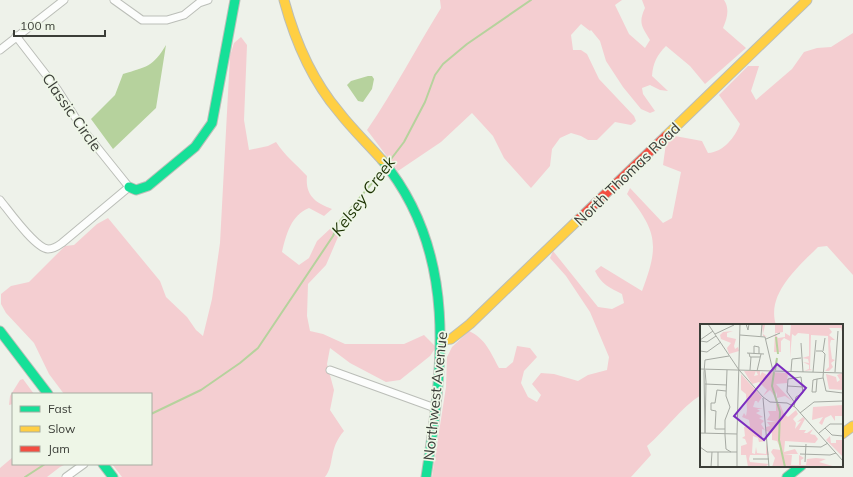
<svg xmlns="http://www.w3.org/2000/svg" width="853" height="477" font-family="Mulish,sans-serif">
	<rect width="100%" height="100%" fill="#eef2ea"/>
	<!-- green -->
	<path fill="#f4ced1" d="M440,0H622L615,5L629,34L645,48L650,40C642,27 638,23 645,8L642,0H724C730,9 727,19 723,28L746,48L705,84L690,66L666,46C657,55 653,63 652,76L668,91L660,90L650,85L642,88L643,94L655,111L650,113L641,109L623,87L606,61L600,41L591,30L590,31L581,24L571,35L573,50H581L587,54L599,79L634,116L636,121L631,125L615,122L597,140H588L581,136L571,133L560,138L552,149L550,166L531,188L504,158L493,136L472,113L441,142L398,171L367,130C394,91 416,48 441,8Z
		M853,33V275L827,246L818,247C798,267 766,294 776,325H701V395C680,408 666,430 647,446L651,455L631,477H432L446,387L447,357L452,347L469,331C485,338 491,353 499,368H506L513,362L517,346L530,348L537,357L524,371L521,383L528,397L537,402L541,395L532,384L541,373L554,374L578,381L588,375L607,370L609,357L590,312L566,276L550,258L553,251L598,307L612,309L624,303L622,294C610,288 601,284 595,271L601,266L642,291C659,246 658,232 627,194L630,188L663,223L672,218L681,172L663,165L666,143L675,136L702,141L708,153C724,152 735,137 740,124L719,95L748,66H759L751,91L756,100L792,69L804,52L817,48L831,47Z
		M241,37L247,45L244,120L249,150L268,146L276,142C286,157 295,163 307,176C305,195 315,203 332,209L324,216L309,208C291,215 286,235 282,252L299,265L309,258L317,241L332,227L341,230L326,265L308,284L307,316L310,331L323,334L345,344H404L424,335L436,347L430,356L400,380L386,382L350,363L330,348L327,364L334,390L330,410L344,431C328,449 335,465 325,477H122L112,464H151V394H64L49,374L34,343L6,313L1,304V294L11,286L29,282L65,246L74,245L97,224L108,218L160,281L166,297L187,317L196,330L203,336L212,299L220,243L230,56L234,43Z
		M23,379L34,394H13V404L9,405L10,396L20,380Z
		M13,457V464H66L60,467L47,477H0V468Z"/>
	<!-- water -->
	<path fill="#b6d29d" d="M166,45L156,108L113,149L91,119L115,95L123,74C146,67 153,67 166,45Z
		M368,76H372L374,79L372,89L363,102L358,101L347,85L351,81Z"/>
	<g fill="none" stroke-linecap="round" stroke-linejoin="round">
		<!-- stream -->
		<path stroke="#b6d29d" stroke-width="2" d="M388,163L404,142L425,102L435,75L443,64L467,44L531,0
			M151,414L201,390L240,363L258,348L333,236L339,222L385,168
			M25,477L45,464"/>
		<!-- street casing -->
		<g stroke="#bbbeb8" stroke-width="9">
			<path id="street" d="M114,0L142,20H167L184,15L199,3L208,0
				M0,50L64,0
				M0,200C9,211 35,248 48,249C54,249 58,246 62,243L129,187L84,131L57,89L16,36
				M330,370L435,408
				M66,477L84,464"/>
		</g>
		<!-- fast casing -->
		<g stroke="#bbbeb8" stroke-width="11">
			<path id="fast" d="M382,160C459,253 443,367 426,477
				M129,187L136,190L148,186L195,147L212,123L235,0
				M0,331L48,394
				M103,464L113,477
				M787,477L801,466"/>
		</g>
		<!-- slow casing -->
		<g stroke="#bbbeb8" stroke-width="11">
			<path id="slow" d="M284,0C295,41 311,79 339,112C352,129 368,144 382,160
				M666,136L807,0
				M442,340L451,339L470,324L579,219
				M842,434L853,426"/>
		</g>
		<!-- jam casing -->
		<g stroke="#bbbeb8" stroke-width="11">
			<path id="jam" d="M579,219L666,136"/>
		</g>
		<!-- street -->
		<use href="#street" stroke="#fcfdfc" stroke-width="7"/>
		<!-- fast -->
		<use href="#fast" stroke="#16e098" stroke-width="9"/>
		<!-- slow -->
		<use href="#slow" stroke="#ffcf43" stroke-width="9"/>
		<!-- jam -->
		<use href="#jam" stroke="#f24e42" stroke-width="9"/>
	</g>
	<g text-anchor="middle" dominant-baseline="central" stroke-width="3.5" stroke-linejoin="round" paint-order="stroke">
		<!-- street labels -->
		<g font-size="15" fill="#3b3e38" stroke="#eef6e7">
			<text transform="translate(72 112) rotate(55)">Classic Circle</text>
			<text transform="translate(627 174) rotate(-44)">North Thomas Road</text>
			<text transform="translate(435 396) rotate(-84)">Northwest Avenue</text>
		</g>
		<!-- water labels -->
		<g font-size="16" font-style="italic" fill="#1b3200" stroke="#eef6e7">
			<text transform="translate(363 196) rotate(-53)">Kelsey Creek</text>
		</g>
	</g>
	<!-- overview -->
	<g transform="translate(700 324)">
		<rect width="143" height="143" fill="#eef2ea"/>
		<path d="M62,0H143V11L141,4H129L132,8L129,11L135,16H131L130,20L132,35L135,36L131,39L133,43L129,47H125L129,43L128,12L111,11L110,45L112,46L104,47L109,45V41L103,38L109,39L108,35L102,34L109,32V10L98,9L95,12L92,10L90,34V17L84,14L81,17V28H74L75,9L78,14L85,13V9L90,12L91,0L83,1V8L78,9H75V1H65L63,10L67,13L63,12ZM33,7L27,9V13L36,15L34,22L35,25L38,23L39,27L29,30L27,24L31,19L21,15L20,11L23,8ZM44,47H56L54,52L58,51L56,47H60V52L62,48L67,51L69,48L88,49L87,59L76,60L92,77L85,72L77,74V68L75,73L70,66L63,72L67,66L59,58L52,60ZM142,49L143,66L129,65L126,50L136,53L137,58L140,56L137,51ZM41,50L62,73L58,79L57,77H55L53,83L63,85H57L60,87L56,89L63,93L59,94L64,97L61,100L65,106L62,105V115L65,117L59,118L58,114L53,112L52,129L55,130L56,123L57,129L66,130V118L69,131H50L49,135L50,138L69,140L65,143H48L46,131H41V122L47,120L45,115L42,114L45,112L44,103L50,102L49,96L42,93L44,89L46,92L47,86L46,70L41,66ZM76,80H80L84,90L88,93L96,86L98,90L93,95L96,99L95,105L101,97L97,98L103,93L105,95L99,106H106L104,109H107L113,105L110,110L115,111L118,115L115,119L85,117L84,128L95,125L98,130H84L92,131L91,141H99V131L104,134L101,136V141H106L107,135L116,134L126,135L119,138L136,143H72L75,134L71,128L73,125L81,126L77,117L72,116V109L66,107V103L70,102L67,98H76L67,96L70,91L68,87H76ZM143,81V92H135V97L131,91L125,94L122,101L119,99L123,93L112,96L113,83ZM130,112L131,119H136V116H142L143,133L126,116Z" fill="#f4ced1"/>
		<path fill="none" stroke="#b6d29d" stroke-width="2" d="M76,13L78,30M75,46L77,34M74,48L72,62L80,88L79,116L85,143"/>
		<path fill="none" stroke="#a6aaa3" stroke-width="1" d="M8,0L39,46L63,73L70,78L87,79L95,83L143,137M46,0L48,6L49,0M15,10L34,1M61,12L62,0M66,15L80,9M0,16L13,7M0,17L7,18L16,12M101,19L103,48M0,27L7,28L21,18M116,27H122L125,30L123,53L126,67L143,69M123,27L125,14M47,29L64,30M49,29L50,33H60M54,30V22L59,23V30M0,45L73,47L65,13L40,11M5,46L6,58L5,109L4,49L5,36L29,32M27,46L26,72L30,83L25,96V111L26,125L31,128M50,46L51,33M57,47L61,30M73,47L143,49M91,47L92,35L101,34M113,48L116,16M135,48L138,7M5,60L27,61M88,62L103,63M112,68H116L117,55L123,54M112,68L113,56L117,55M63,74L69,143M94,83L96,73L103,69L101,53L88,55L87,68L95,79M100,89L114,78L143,77M125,104L132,111L143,112M25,105H15L16,87L11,86V79H15L17,66L26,67M0,109L37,110L40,0M119,109L130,100H143M89,122L121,123L128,119M0,123L7,128H37M100,130L130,131L136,129M53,135H69M105,138L106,120M11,143L12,128M18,143V128M37,143V110"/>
		<path fill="#7b2cbf" fill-opacity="0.15" stroke="#7b2cbf" stroke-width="2" d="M77,40L106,64L64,116L34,92Z"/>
		<rect width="143" height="143" fill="none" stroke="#3b3e38" stroke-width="2"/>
	</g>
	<!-- legend -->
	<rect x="12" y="393" width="140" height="72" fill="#eef6e7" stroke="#a6aca1"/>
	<rect x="20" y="406" width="20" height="6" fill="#16e098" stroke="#a6aca1"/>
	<text x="48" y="413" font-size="12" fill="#3b3e38">Fast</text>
	<rect x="20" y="426" width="20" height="6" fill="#ffcf43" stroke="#a6aca1"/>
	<text x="48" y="433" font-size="12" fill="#3b3e38">Slow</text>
	<rect x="20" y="446" width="20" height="6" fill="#f24e42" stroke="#a6aca1"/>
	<text x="48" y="453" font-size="12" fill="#3b3e38">Jam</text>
	<!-- scale -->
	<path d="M14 30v6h91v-6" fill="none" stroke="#3b3e38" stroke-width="2"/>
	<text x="20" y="30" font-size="12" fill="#3b3e38" stroke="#eef6e7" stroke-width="3" paint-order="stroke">100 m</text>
</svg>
